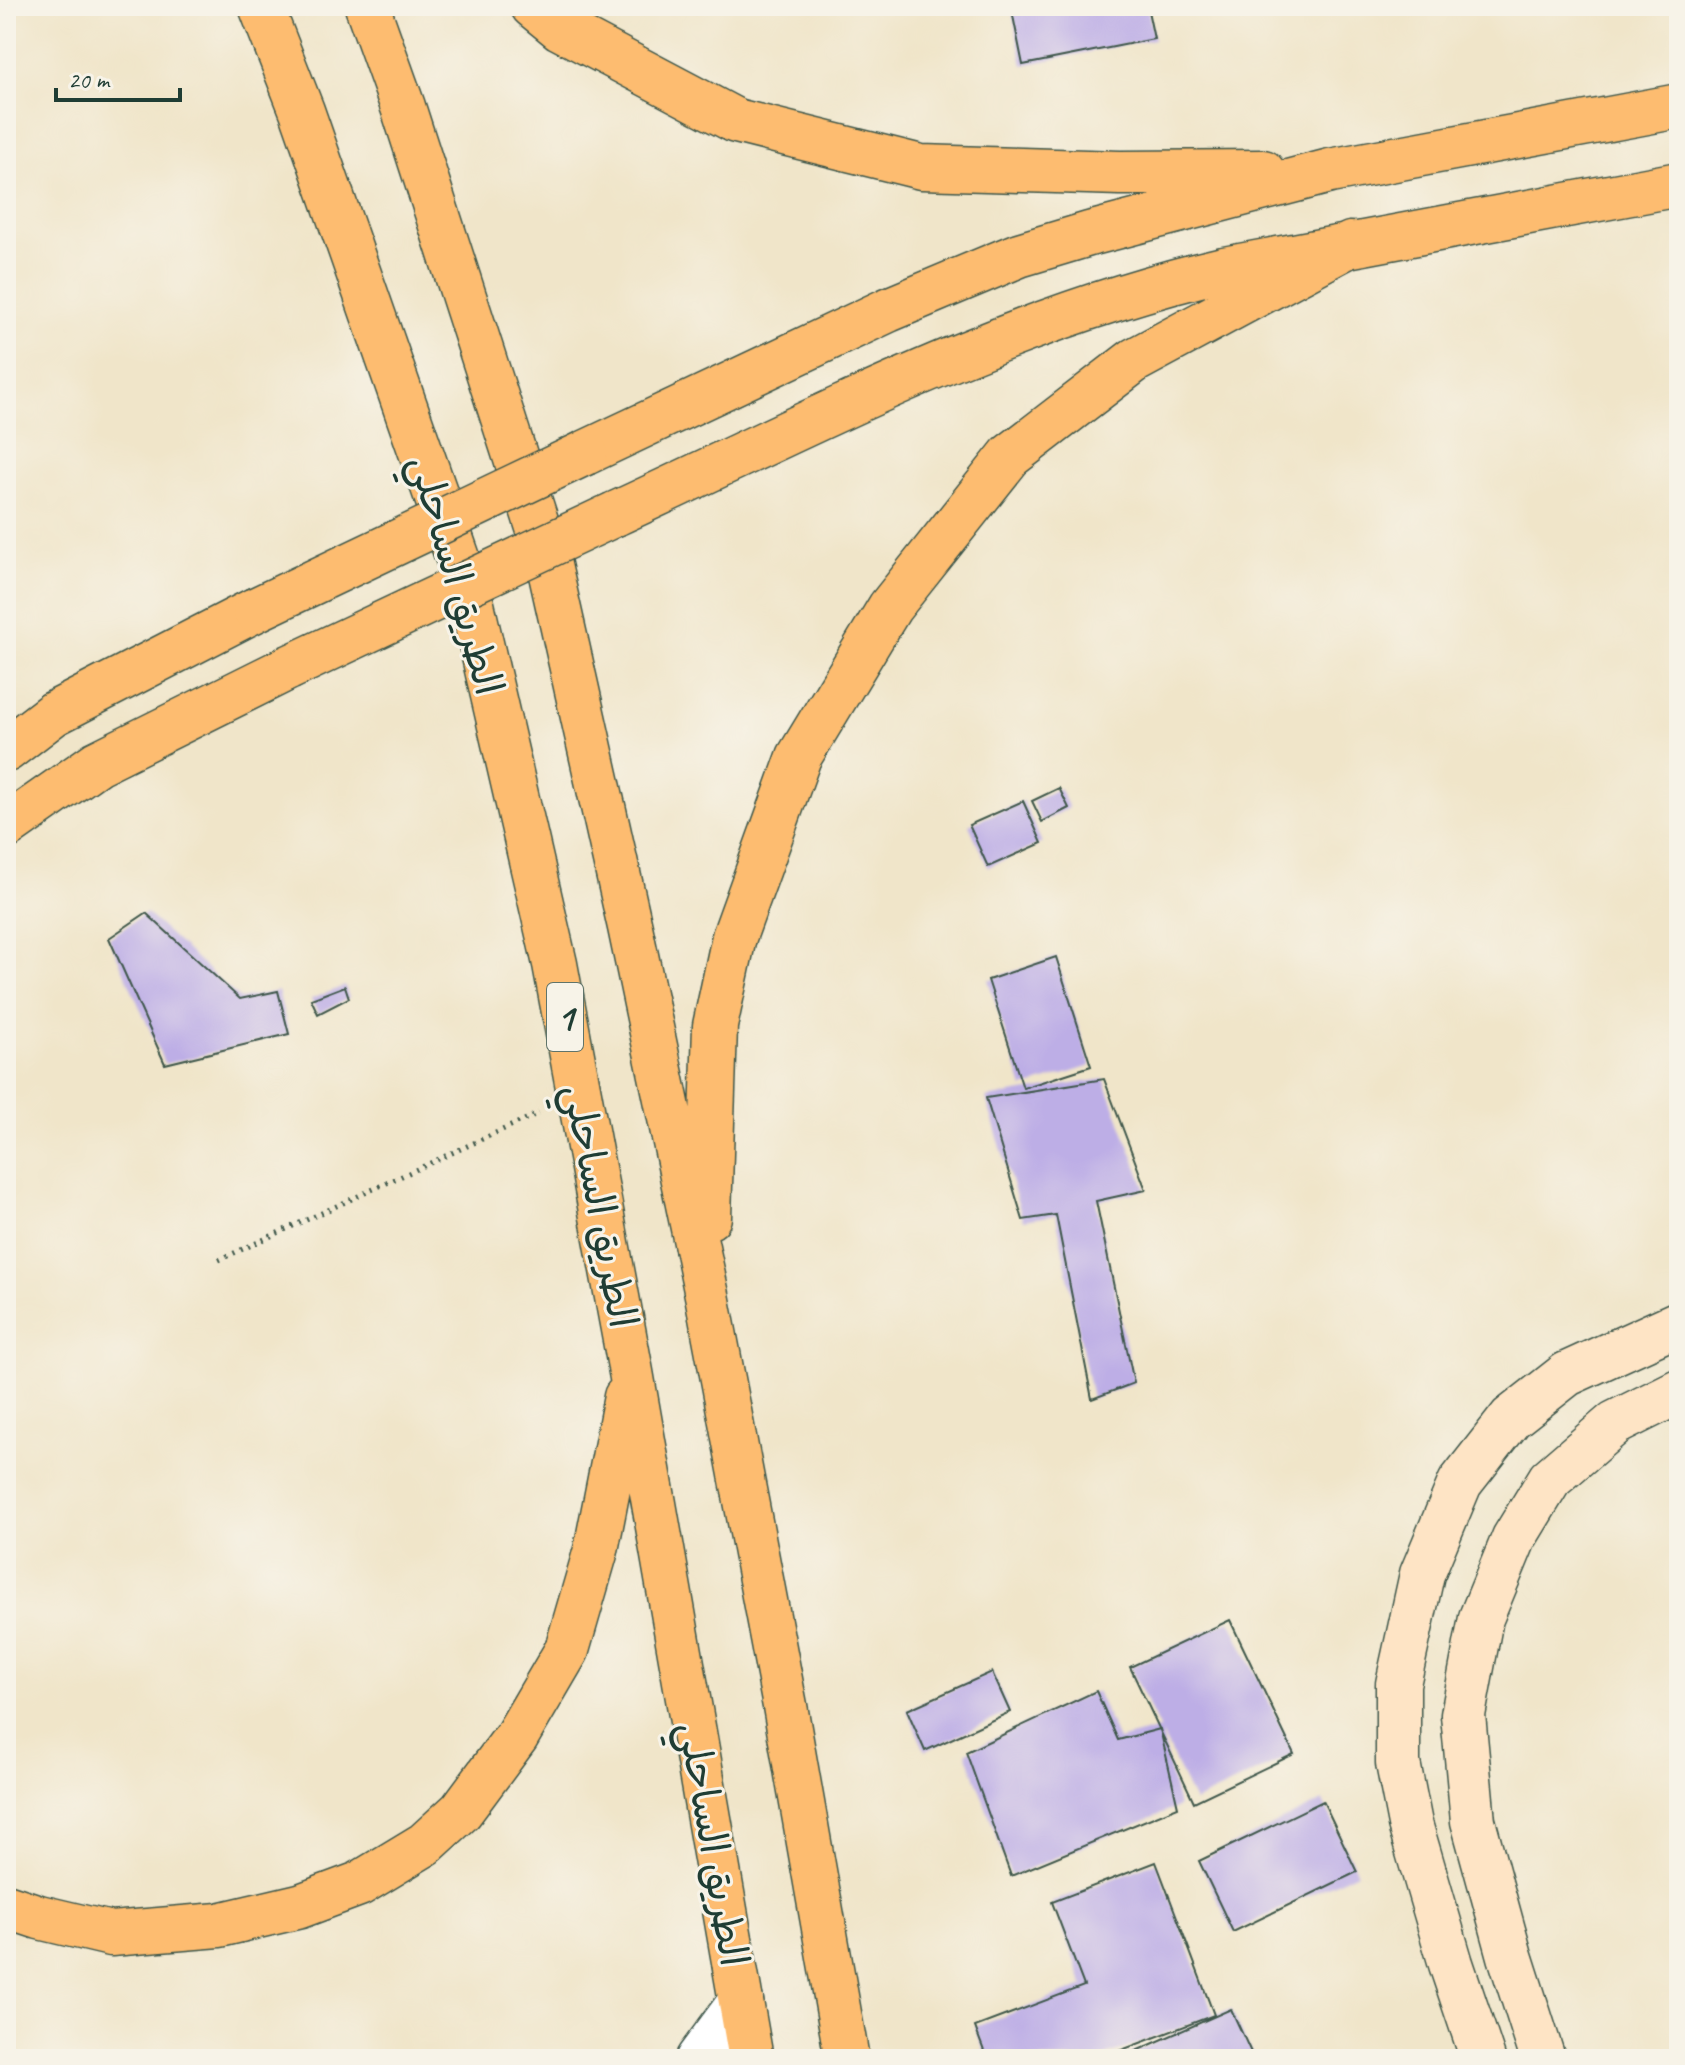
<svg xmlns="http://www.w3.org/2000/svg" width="1685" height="2065" font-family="Caveat,'Playpen Sans Arabic',sans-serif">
	<rect width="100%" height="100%" fill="#f7f3e8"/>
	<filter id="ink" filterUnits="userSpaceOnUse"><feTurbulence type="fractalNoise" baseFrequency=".0125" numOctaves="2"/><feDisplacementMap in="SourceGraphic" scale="16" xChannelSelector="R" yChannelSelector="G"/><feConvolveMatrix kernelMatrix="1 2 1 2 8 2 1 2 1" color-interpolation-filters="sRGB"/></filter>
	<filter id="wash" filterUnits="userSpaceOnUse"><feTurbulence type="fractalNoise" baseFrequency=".006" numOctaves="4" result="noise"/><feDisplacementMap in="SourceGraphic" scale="32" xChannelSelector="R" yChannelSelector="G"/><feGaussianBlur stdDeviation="1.8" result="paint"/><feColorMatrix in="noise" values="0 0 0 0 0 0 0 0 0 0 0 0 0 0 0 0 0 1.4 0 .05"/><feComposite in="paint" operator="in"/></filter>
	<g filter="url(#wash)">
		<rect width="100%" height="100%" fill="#f0e5c9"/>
		<g id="blocks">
			<!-- building -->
			<path fill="#bdaee6" d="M1011,6H1147L1154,39L1023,65Z
				M1059,788L1069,808L1042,822L1032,801Z
				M1023,801L1042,843L988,867L969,825Z
				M146,913L240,999L278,991L289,1034L165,1064L109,938Z
				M1056,957L1091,1066L1023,1088L988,980Z
				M345,986L349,998L318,1014L311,999Z
				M1104,1079L1146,1190L1096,1201L1134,1383L1092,1399L1056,1215L1023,1220L986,1098Z
				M1230,1620L1294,1754L1194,1802L1130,1667Z
				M992,1672L1010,1712L925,1751L907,1710Z
				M1096,1691L1118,1740L1160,1729L1178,1807L1011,1876L966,1752Z
				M1323,1801L1357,1872L1233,1932L1199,1861Z
				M1156,1862L1214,2015L1098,2059H987L975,2027L1084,1986L1052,1902Z
				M1231,2009L1254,2059H1118Z"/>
		</g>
	</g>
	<g filter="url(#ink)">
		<use href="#blocks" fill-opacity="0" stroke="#3e564a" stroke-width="2"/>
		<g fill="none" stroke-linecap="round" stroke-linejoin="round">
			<!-- minor casing -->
			<g stroke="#3e564a" stroke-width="47">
				<path id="minor" d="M698,2059L741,2001"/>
			</g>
			<!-- secondary casing -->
			<g stroke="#3e564a" stroke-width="47">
				<path id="secondary" d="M1483,2059L1451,1964L1410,1824L1398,1763V1684L1422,1574L1460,1483L1511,1418L1567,1374L1679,1323
					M1543,2059L1510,1956L1473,1821L1463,1715L1481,1618L1514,1538L1550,1479L1615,1423L1679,1391"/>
			</g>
			<!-- trunk casing -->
			<g stroke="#3e564a" stroke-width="47">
				<path id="trunk" d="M261,6L302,111L468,587L555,964L631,1372L751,2059
					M367,6L403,107L546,552L630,927L707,1295L785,1706L847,2059
					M533,6L560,28L736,121L921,167L1120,173L1263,172
					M585,453L888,310L1019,255L1089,234L1330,171L1679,106
					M615,514C814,422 1010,318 1224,269L1679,184
					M6,750L53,714L255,610
					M6,827L97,763L288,668
					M709,1217L715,1026L734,937L799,757L890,607L1010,456L1135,360L1351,244
					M6,1906L39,1917L111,1934L219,1925L300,1906L359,1884L425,1844L461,1811L516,1737L567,1650L596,1550L626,1397"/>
			</g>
			<!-- path -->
			<path stroke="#3e564a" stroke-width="5" stroke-dasharray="2 6" stroke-linecap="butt" d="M219,1260L539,1113"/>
			<!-- minor -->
			<use href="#minor" stroke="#fff" stroke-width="44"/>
			<!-- secondary -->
			<use href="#secondary" stroke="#fee4c5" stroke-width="44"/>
			<!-- trunk -->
			<use href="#trunk" stroke="#fdbc6f" stroke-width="44"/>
			<!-- trunk-bridge casing -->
			<g stroke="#3e564a" stroke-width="47" stroke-linecap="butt">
				<path id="trunk-bridge" d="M255,610L585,453
					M288,668L615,514"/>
			</g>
			<!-- trunk-bridge -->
			<use href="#trunk-bridge" stroke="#fdbc6f" stroke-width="44"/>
		</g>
	</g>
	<g text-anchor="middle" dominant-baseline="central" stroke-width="6" stroke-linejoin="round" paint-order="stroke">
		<!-- shield labels -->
		<rect fill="#f7f3e8" stroke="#60746a" stroke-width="2" x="547" y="983" width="36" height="68" rx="6"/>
		<g font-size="38" font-weight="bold" fill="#1f3d34">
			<text x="565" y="1017">1</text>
		</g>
		<!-- street labels -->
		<g font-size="40" fill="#1f3d34" stroke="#f7f3e8">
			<text transform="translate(456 575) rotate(74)">الطريق الساحلي</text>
			<text transform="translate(600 1206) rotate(79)">الطريق الساحلي</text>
			<text transform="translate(713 1844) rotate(80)">الطريق الساحلي</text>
		</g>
	</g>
	<!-- margin -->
	<rect width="1685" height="2065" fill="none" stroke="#f7f3e8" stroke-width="32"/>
	<!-- scale -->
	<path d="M56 88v12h124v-12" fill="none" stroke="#1f3d34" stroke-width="4"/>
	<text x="68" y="88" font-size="24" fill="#1f3d34" stroke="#f7f3e8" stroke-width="6" paint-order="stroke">20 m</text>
</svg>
